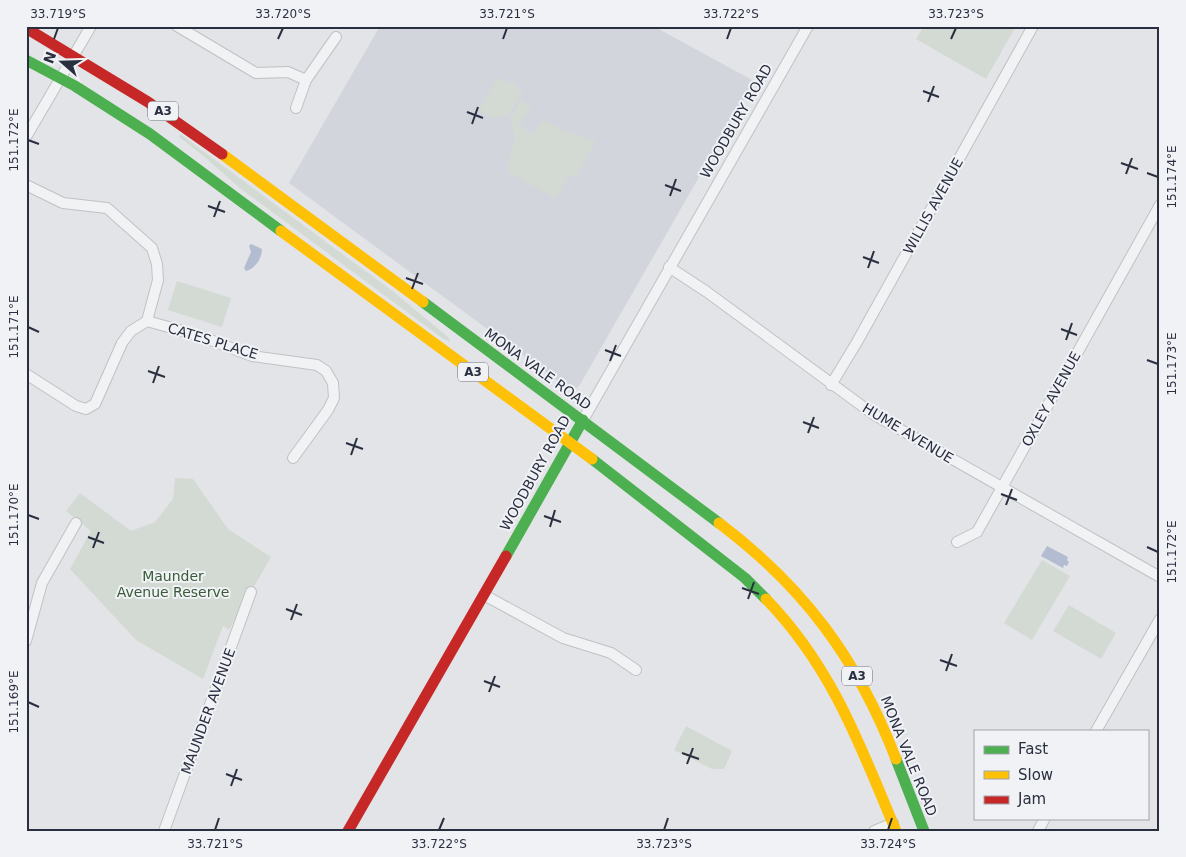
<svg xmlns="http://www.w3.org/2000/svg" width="1186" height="857" font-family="'DejaVu Sans',sans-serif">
	<rect width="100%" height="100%" fill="#e3e4e7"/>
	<!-- built -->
	<path fill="#d3d5dc" d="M380,26H653L754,81L581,383L577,388L566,387L289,183Z"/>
	<!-- green -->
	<path fill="#d2dad3" d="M924,26H1016L986,79L916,39Z
		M498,77L507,83L510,81L516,85L515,89L518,91L520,88L523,90L509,114L495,118L479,111Z
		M522,99L531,110L519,124L532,135L543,120L569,133L596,142L576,176L570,174L556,198L510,174L511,171L507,170L515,138L511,117Z
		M180,134L395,293L449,338L450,342L442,338L240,188L201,154L179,137Z
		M177,281L231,298L222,327L168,310Z
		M175,478L193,479L228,529L271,557L229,630L223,626L203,679L136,640L70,569L91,531L66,511L80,493L131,531L155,522L173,499Z
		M1042,560L1070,576L1032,640L1004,623Z
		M1069,605L1116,633L1101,659L1053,631Z
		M686,726L732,751L724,769H712L674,750Z"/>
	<!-- water -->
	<path fill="#b3bcd1" d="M251,244L262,249C262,258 256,268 246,271L244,268L251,252L249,246Z
		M1047,546L1068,557L1067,560L1069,562L1067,566L1064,565L1063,568L1041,556Z"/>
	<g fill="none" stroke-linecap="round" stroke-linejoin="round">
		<!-- street casing -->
		<g stroke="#c0c1c4" stroke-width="12">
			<path id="street" d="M177,26L256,73L288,72L306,80
				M296,108L306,80L336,37
				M26,137L91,26
				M26,185L63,203L107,208L152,248L157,264L158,280L147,321L131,331L122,343L95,404L86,409L76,406L26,374
				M669,267L707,292L873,414L1160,577
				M147,321L200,336L252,356L317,365L326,371L333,383L334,398L328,410L293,458
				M831,385L857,342L1033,26
				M583,420L808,26
				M957,542L977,532L1160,205
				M484,595L563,638L611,653L636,670
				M26,641L42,583L76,523
				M1096,731L1160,619
				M164,831L251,592
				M874,831L893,823
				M1038,831L1045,818"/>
		</g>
		<!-- street -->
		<use href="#street" stroke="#f1f2f4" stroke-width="10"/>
		<!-- fast -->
		<path stroke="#4caf50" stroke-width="11" d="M26,60L75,86L150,134L281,231
			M423,302L719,523
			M592,459L745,578L766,599
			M506,556L583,420
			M896,759L924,831"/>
		<!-- slow -->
		<path stroke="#ffc107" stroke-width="11" d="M222,154L423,302
			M281,231L592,459
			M719,523C804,587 858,660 896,759
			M766,599C832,667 860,745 896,831"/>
		<!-- jam -->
		<path stroke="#c62828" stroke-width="11" d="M26,28L148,102L222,154
			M348,831L506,556"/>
	</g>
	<!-- ticks -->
	<path fill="none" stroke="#2a2f40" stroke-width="2" d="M54,39L58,28M278,39L283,28M503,39L507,28M727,39L731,28M951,39L956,28M923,91L939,97M928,102L934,86M467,112L483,118M472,124L478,107M28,140L39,144M1121,163L1138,169M1147,173L1158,177M1126,174L1132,158M665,185L681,191M670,196L676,179M208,206L225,212M214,217L220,201M863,257L879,263M868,268L874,251M406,278L423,284M412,289L418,273M28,327L39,332M1061,329L1077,335M1066,340L1072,323M605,350L621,356M1147,360L1158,364M610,361L616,345M148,371L165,377M153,383L159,366M803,422L819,428M808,433L814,417M346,443L363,449M351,455L357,438M1001,494L1017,500M1006,505L1012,489M28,515L39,519M544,516L561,522M550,527L555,510M88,537L104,543M1147,547L1158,552M93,548L99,532M742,588L759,594M748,599L754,582M286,609L302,615M291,620L297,604M940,660L957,666M946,671L952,654M484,681L500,687M489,692L495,676M28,702L39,707M682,753L699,759M687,764L693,748M226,774L242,780M231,786L237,769M215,830L219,818M439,830L444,818M664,830L668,818M888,830L892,818"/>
	<g text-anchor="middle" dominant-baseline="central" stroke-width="4" stroke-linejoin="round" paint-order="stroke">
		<!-- shield labels -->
		<g fill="#f0f2f6" stroke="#656a77" stroke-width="1">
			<rect x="148" y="101.5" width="30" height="19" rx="4"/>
			<rect x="458" y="362.5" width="30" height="19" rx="4"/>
			<rect x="842" y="666.5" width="30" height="19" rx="4"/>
		</g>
		<g font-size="12" font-weight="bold" fill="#2a2f40">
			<text x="163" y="111">A3</text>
			<text x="473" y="372">A3</text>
			<text x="857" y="676">A3</text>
		</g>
		<!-- street labels -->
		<g font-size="14" fill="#2a2f40" stroke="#f0f2f6">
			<text transform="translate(736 121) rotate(-60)">WOODBURY ROAD</text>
			<text transform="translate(933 206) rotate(-61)">WILLIS AVENUE</text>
			<text transform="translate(213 341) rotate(17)">CATES PLACE</text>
			<text transform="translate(538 369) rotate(36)">MONA VALE ROAD</text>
			<text transform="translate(1051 399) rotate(-61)">OXLEY AVENUE</text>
			<text transform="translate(908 433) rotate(31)">HUME AVENUE</text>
			<text transform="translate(535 473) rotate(-61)">WOODBURY ROAD</text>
			<text transform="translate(208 711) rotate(-70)">MAUNDER AVENUE</text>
			<text transform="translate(909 756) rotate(68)">MONA VALE ROAD</text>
		</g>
		<!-- park labels -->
		<g font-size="14" fill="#395b38" stroke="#f0f2f6">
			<text x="173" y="576">Maunder<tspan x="173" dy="16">Avenue Reserve</tspan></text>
		</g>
	</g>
	<!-- border -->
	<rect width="1186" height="857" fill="none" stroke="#f0f2f6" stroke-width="55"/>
	<!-- legend -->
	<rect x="974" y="730" width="175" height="90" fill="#f0f2f6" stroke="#a1a4ad"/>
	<rect x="984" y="746" width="25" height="8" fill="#4caf50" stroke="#a1a4ad"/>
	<text x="1018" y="754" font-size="15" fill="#2a2f40">Fast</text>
	<rect x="984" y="771" width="25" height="8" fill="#ffc107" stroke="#a1a4ad"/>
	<text x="1018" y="780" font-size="15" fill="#2a2f40">Slow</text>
	<rect x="984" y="796" width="25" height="8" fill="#c62828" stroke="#a1a4ad"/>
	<text x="1018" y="804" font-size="15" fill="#2a2f40">Jam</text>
	<!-- north arrow -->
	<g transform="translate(62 62) rotate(290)" stroke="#f0f2f6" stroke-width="4" paint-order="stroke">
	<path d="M0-4L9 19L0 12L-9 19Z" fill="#2a2f40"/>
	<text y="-8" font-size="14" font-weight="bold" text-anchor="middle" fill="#2a2f40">N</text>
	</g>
	<rect x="28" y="28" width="1130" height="802" fill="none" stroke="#2a2f40" stroke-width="2"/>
	<g font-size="12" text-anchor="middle" fill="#2a2f40">
		<text x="58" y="18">33.719°S</text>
		<text x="283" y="18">33.720°S</text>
		<text x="507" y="18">33.721°S</text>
		<text x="731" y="18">33.722°S</text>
		<text x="956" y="18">33.723°S</text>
		<text transform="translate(14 140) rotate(-90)" y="4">151.172°E</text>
		<text transform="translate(1172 177) rotate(-90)" y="4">151.174°E</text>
		<text transform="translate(14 327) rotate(-90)" y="4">151.171°E</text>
		<text transform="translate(1172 364) rotate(-90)" y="4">151.173°E</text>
		<text transform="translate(14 515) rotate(-90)" y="4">151.170°E</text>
		<text transform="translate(1172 552) rotate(-90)" y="4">151.172°E</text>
		<text transform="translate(14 702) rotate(-90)" y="4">151.169°E</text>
		<text x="215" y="848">33.721°S</text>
		<text x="439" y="848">33.722°S</text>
		<text x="664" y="848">33.723°S</text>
		<text x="888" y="848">33.724°S</text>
	</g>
</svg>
